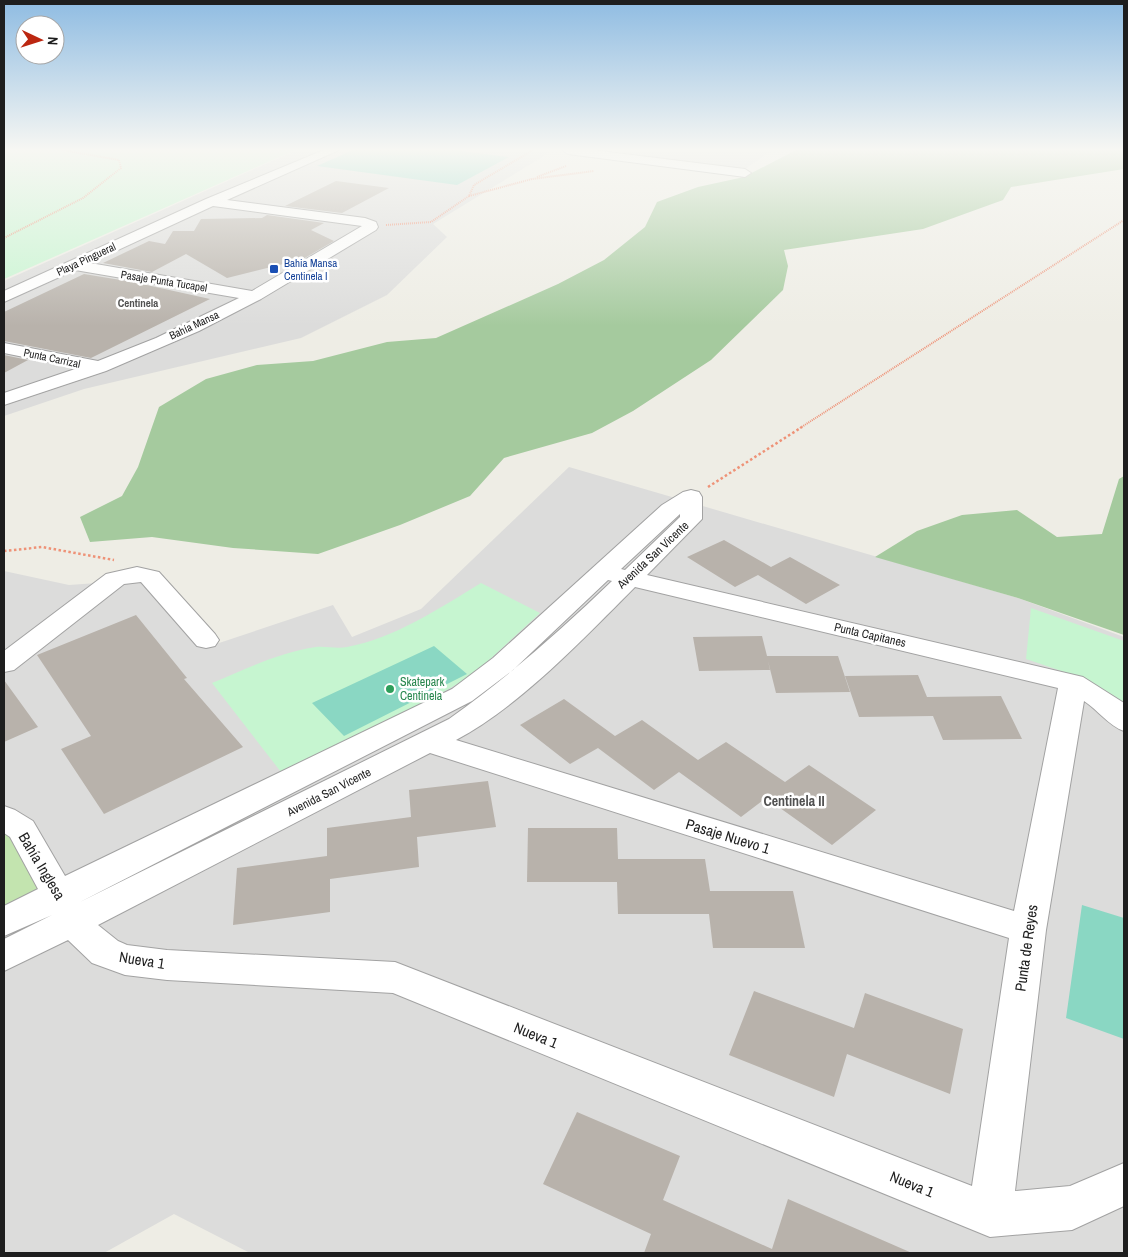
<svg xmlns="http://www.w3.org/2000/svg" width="1128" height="1257" font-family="'Archivo Narrow',sans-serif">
	<rect width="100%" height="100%" fill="#eeede5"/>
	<!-- residential -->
	<path fill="#dcdcdb" d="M297,150H772L738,174L552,151L433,224L447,237L387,295L301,338L84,389L4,416V281Z
		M569,467L1018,598L1124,637V1253H250L174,1214L104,1253H4V571L69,585L153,579L207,647L333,605L352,637L421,609Z"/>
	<!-- grass -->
	<path fill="#c3e4af" d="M4,825L17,832L47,890L4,911Z"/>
	<!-- forest -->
	<path fill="#a5ca9e" d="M796,150H1124V169L1011,187L1003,200L923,229L784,250L788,266L783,290L711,360L633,411L592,433L504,458L470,496L400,525L318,554L233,548L152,537L90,542L80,517L122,496L138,467L159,407L206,379L257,365L313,361L387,342L436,338L558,284L604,260L645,227L657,202L698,187L744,177Z
		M1124,476V635L1018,598L875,557L917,531L962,515L1017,510L1057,537L1102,534L1119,479Z"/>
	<!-- park -->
	<path fill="#c6f5d0" d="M4,150H295L4,279Z
		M481,583L540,613L474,674L435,697L281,772L212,683C246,669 280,652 316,647C326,646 337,649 347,647C395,638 440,608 481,583Z
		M1031,608L1124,641V702L1088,680L1026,659Z"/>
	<!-- pitch -->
	<path fill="#8ad7c3" d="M353,150H453L509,157L457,185L317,166Z
		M434,646L467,674L344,736L312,703Z
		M1082,905L1124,918V1039L1066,1018Z"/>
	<!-- building -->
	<path fill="#b8b2ab" d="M336,181L389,188L342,213L285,206Z
		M267,215L324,223L311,230L334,241L303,259L227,278L186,254L152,272L103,263L149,241L165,244L173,231H194L201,219L262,218Z
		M84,274L133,282L210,299L91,358L4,341V312Z
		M4,355L28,360L4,373Z
		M724,540L771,567L790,557L840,585L806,604L758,575L735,587L687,557Z
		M136,615L187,678L184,679L243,747L104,814L61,749L91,736L37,655Z
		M762,636L767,656H838L850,692L776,693L768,661L770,670L699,671L693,637Z
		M918,675L927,697L1001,696L1022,739L943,740L933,716L859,717L845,676Z
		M4,680L38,727L4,742Z
		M564,699L615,736L642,720L698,760L726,742L785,782L809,765L876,810L832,845L766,798L741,817L679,772L654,790L598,748L570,764L520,725Z
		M488,781L496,827L417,837L419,867L330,879V912L233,925L237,868L327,856V828L411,817L409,790Z
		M528,828H617L618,859H705L710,891H793L805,948H713L709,914H618L617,882H527Z
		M754,991L854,1028L865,993L963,1029L950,1094L847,1054L834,1097L729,1055Z
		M577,1112L680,1156L663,1200L772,1249L788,1199L912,1253H644L651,1234L543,1184Z"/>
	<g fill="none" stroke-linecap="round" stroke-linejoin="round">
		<!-- minor casing -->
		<g stroke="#a2a2a2" stroke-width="2">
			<path id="minor" d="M324,150H339L227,200L365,218L376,222L378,227L376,230L261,299L199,331L106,371L4,405V393L78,368L4,353V343L98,361L156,338L239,298L75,270L4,302V291L206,199ZM213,206L362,226L252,291L90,263Z
				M562,150H592L745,169L751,173L745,177L568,154Z
				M691,490L699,492L702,497V519L647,575L1083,677L1124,703V731C1109,726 1098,710 1084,701L1046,930L1015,1191L1070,1186L1124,1163V1206L1072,1230L990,1237L393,993L167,980L125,975L92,963L68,940L4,971V939L52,915L4,936V906L38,889L10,837L4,833V806L15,810L33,821L65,876L452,689L493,658L662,505L683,492ZM680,514V517L625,570L621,569ZM608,580L612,581C560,631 507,678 449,719L80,902L472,701L513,670ZM635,587L1058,688L1014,911L456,740C518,708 585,637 635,587ZM430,753L1009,938L972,1186L395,962L167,950L127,945L118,941L98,925Z
				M137,567L159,572L215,634L219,640L215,646L206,648L197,646L141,582L124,584L14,670L4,672V651L106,574Z"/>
		</g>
		<!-- path-far1 -->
		<path stroke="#ee9277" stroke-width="2" stroke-dasharray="1 1" stroke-linecap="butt" d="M537,177L566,166
			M469,196L532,179L594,171
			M386,225L431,222L469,196L474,185L533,150
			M4,238L83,198L121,168L119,160L62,150
			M800,428L1124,220"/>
		<!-- path -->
		<path stroke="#ee9277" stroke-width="2.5" stroke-dasharray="2.5 2.5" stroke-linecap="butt" d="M708,487L802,427
			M4,551L42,547L114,560"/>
		<!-- minor -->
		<use href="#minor" fill="#fff" fill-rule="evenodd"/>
	</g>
	<!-- sky -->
	<linearGradient id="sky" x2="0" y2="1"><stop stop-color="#8fbce2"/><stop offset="0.46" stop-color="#f7f7f3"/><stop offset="1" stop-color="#f7f7f3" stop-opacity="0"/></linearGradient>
	<rect width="1128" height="326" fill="url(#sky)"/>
	<!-- markers -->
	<rect fill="#1a4fb4" stroke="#fff" stroke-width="2" x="269" y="264" width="10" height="10" rx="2.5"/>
	<circle fill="#2e9e5b" stroke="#fff" stroke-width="2" cx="390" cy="689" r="5"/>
	<g text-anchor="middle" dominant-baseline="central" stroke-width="5" stroke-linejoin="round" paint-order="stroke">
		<!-- far-street labels -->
		<g font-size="11" fill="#1e1e1e" stroke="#fff">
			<text transform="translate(86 259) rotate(-25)">Playa Pingueral</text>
			<text transform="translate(164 281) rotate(9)">Pasaje Punta Tucapel</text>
			<text transform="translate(194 325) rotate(-25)">Bahía Mansa</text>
			<text transform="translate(52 358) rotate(12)">Punta Carrizal</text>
		</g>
		<!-- far-transit labels -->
		<g font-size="11" fill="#164399" stroke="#fff" text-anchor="start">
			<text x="284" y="263">Bahia Mansa<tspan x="284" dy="13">Centinela I</tspan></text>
		</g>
		<!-- far-neighbourhood labels -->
		<g font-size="11" font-weight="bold" fill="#515151" stroke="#fff">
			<text x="138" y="303">Centinela</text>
		</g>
		<!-- street labels -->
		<g font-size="12" fill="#1e1e1e" stroke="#fff">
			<text transform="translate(653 555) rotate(-43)">Avenida San Vicente</text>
			<text transform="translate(870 635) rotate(13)">Punta Capitanes</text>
			<text transform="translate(329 792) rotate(-27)">Avenida San Vicente</text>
		</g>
		<!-- leisure labels -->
		<g font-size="12" fill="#27864d" stroke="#fff" text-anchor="start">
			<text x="400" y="682">Skatepark<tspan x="400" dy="14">Centinela</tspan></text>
		</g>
		<!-- neighbourhood labels -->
		<g font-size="14" font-weight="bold" fill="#515151" stroke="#fff">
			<text x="794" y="801">Centinela II</text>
		</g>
		<!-- near-street labels -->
		<g font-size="15" fill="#1e1e1e" stroke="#fff">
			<text transform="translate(728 836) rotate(17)">Pasaje Nuevo 1</text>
			<text transform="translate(42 866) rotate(59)">Bahía Inglesa</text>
			<text transform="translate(1026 948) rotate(-82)">Punta de Reyes</text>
			<text transform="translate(142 960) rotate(9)">Nueva 1</text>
			<text transform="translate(536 1035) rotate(22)">Nueva 1</text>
			<text transform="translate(912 1184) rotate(22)">Nueva 1</text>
		</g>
	</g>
	<!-- border -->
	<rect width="1128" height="1257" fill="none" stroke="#1e1e1e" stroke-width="10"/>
	<!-- north arrow -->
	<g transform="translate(40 40) rotate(94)"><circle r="24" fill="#ffffff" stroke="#a5a5a5"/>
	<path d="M0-4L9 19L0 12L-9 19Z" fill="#bc2711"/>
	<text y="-8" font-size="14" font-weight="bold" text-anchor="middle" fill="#1e1e1e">N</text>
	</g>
</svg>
